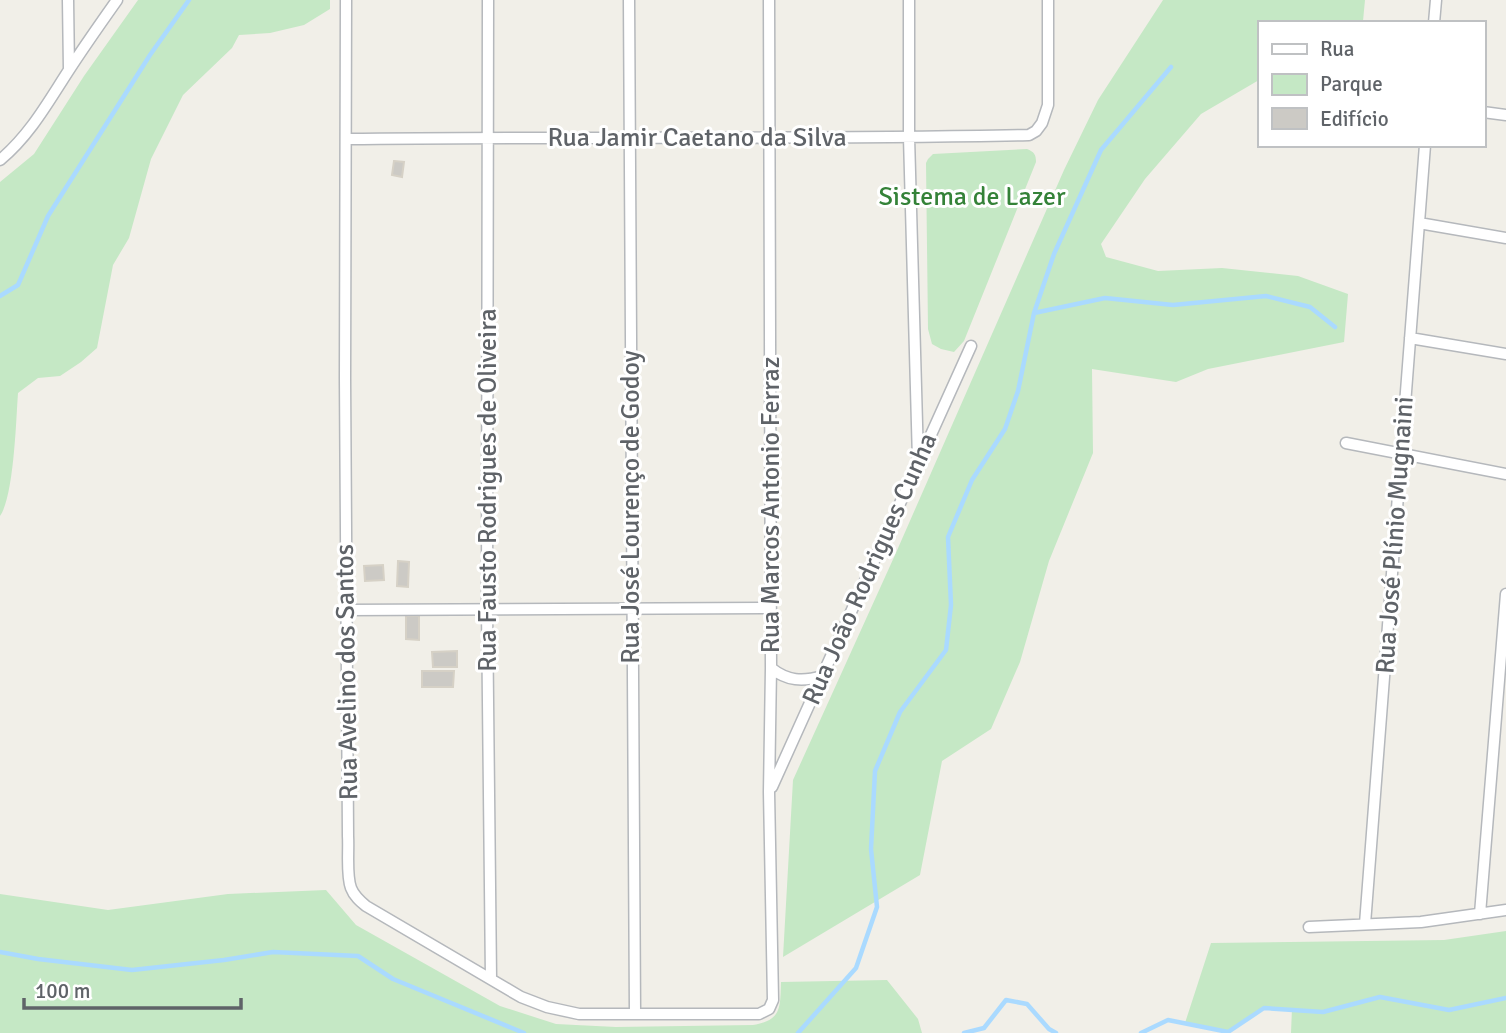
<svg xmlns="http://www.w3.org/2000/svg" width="1506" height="1033" font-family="Signika,sans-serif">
	<rect width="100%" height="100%" fill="#f1efe8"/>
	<!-- green -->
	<path fill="#c5e8c5" d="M138,0H330V9L304,25L270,33L239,35L232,48L183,95L151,159L129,238L113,265L97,348L81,362L60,376L38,378L18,393C16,421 14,496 0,516V182L34,154L84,76Z
		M1163,0H1365L1363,21L1359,23H1259V80L1201,114L1145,179L1101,244L1106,257L1158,271L1222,268L1298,276L1348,294L1344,342L1208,369L1176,382L1092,369L1093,453L1049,561L1020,662L991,729L942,761L920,875L783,957L793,780L895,555L1064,170L1098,100Z
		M1027,149C1034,152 1036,154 1036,162L964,341L954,352L941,349L932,344L928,329L926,163L928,159L933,154Z
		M326,890L356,925L500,1006L556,1024L616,1027L753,1025C782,1020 780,1008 781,982L887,980L918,1019L922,1033H0V894L108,910L228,894Z
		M1506,931V1033H1291L1292,1008H1264L1228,1032L1185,1023L1211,943L1444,940Z"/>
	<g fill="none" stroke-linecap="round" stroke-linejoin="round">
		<!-- stream -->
		<path stroke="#aadaff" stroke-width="4.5" d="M0,296L18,285L48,216L150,55L189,0
			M1034,313L1105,298L1173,305L1266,296L1310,307L1335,327
			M0,952L38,959L132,970L224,960L273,952L358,956L393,979L524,1033
			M798,1033L856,968L877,907L871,849L875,771L900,712L946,650L951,605L948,537L972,480L1005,429L1018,391L1034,313L1054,254L1101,150L1171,67
			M964,1033L984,1028L1006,1000L1027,1004L1049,1029L1056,1033
			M1141,1033L1168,1020L1228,1032L1264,1008L1323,1012L1380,997L1449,1010L1506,998"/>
	</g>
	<!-- building -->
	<path fill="#cccac5" stroke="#d6d1c6" stroke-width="2" d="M394,161L404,162L402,177L392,175Z
		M398,561L409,562L408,587L397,586Z
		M383,565L384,580L365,581L364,566Z
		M406,616H419V640L406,639Z
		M457,651V667H433L432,652Z
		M422,671H454L453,687H422Z"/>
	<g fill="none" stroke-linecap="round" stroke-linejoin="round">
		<!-- street casing -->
		<g stroke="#b5b8bc" stroke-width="13">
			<path id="street" d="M68,0L69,70
				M346,0L345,378L348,836C349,851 346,875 351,888C354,896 360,901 366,906L521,997L547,1007L579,1014H759L769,1009L773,1000L769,792L771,668L769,0
				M488,0L487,609L491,979
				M629,0L635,1013
				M909,0V137L918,460
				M1434,23L1436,0
				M1483,112L1506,115
				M346,139C574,136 801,140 1029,135L1036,131L1042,123L1048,105V0
				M0,160C29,136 47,104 67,73C83,48 100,24 117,0
				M1419,223L1506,238
				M1410,338L1506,354
				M1346,443L1506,474
				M346,610L770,608
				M771,668C787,681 803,682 822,676
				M772,787L971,346
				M1480,914L1506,594
				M1365,924L1425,145
				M1309,927L1421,922L1506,910"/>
		</g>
		<!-- street -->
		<use href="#street" stroke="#fff" stroke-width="10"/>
	</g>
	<g text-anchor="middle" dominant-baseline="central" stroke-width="6" stroke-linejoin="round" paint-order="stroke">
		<!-- street labels -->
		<g font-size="26" fill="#5f6368" stroke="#fff">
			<text x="697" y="138">Rua Jamir Caetano da Silva</text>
			<text transform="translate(488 490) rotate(-90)">Rua Fausto Rodrigues de Oliveira</text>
			<text transform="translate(771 505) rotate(-90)">Rua Marcos Antonio Ferraz</text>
			<text transform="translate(631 507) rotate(-90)">Rua José Lourenço de Godoy</text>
			<text transform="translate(1395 535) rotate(-86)">Rua José Plínio Mugnaini</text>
			<text transform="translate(870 569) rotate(-66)">Rua João Rodrigues Cunha</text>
			<text transform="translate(347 672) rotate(-91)">Rua Avelino dos Santos</text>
		</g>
		<!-- park labels -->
		<g font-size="26" fill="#348238" stroke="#fff">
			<text x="972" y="197">Sistema de Lazer</text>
		</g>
	</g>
	<!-- legend -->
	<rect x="1258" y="21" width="228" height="126" fill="#ffffff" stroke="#bfc1c3" stroke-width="2"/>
	<rect x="1272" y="44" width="35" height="10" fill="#ffffff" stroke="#bfc1c3" stroke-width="2"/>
	<text x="1320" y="56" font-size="21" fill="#5f6368">Rua</text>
	<rect x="1272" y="74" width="35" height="21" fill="#c5e8c5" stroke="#bfc1c3" stroke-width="2"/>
	<text x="1320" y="91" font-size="21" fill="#5f6368">Parque</text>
	<rect x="1272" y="108" width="35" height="21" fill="#cccac5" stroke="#bfc1c3" stroke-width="2"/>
	<text x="1320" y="126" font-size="21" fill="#5f6368">Edifício</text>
	<!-- scale -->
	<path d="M24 998v10h217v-10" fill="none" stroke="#5f6368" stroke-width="3.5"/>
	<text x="35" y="998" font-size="21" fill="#5f6368" stroke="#ffffff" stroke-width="5" paint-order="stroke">100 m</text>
</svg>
